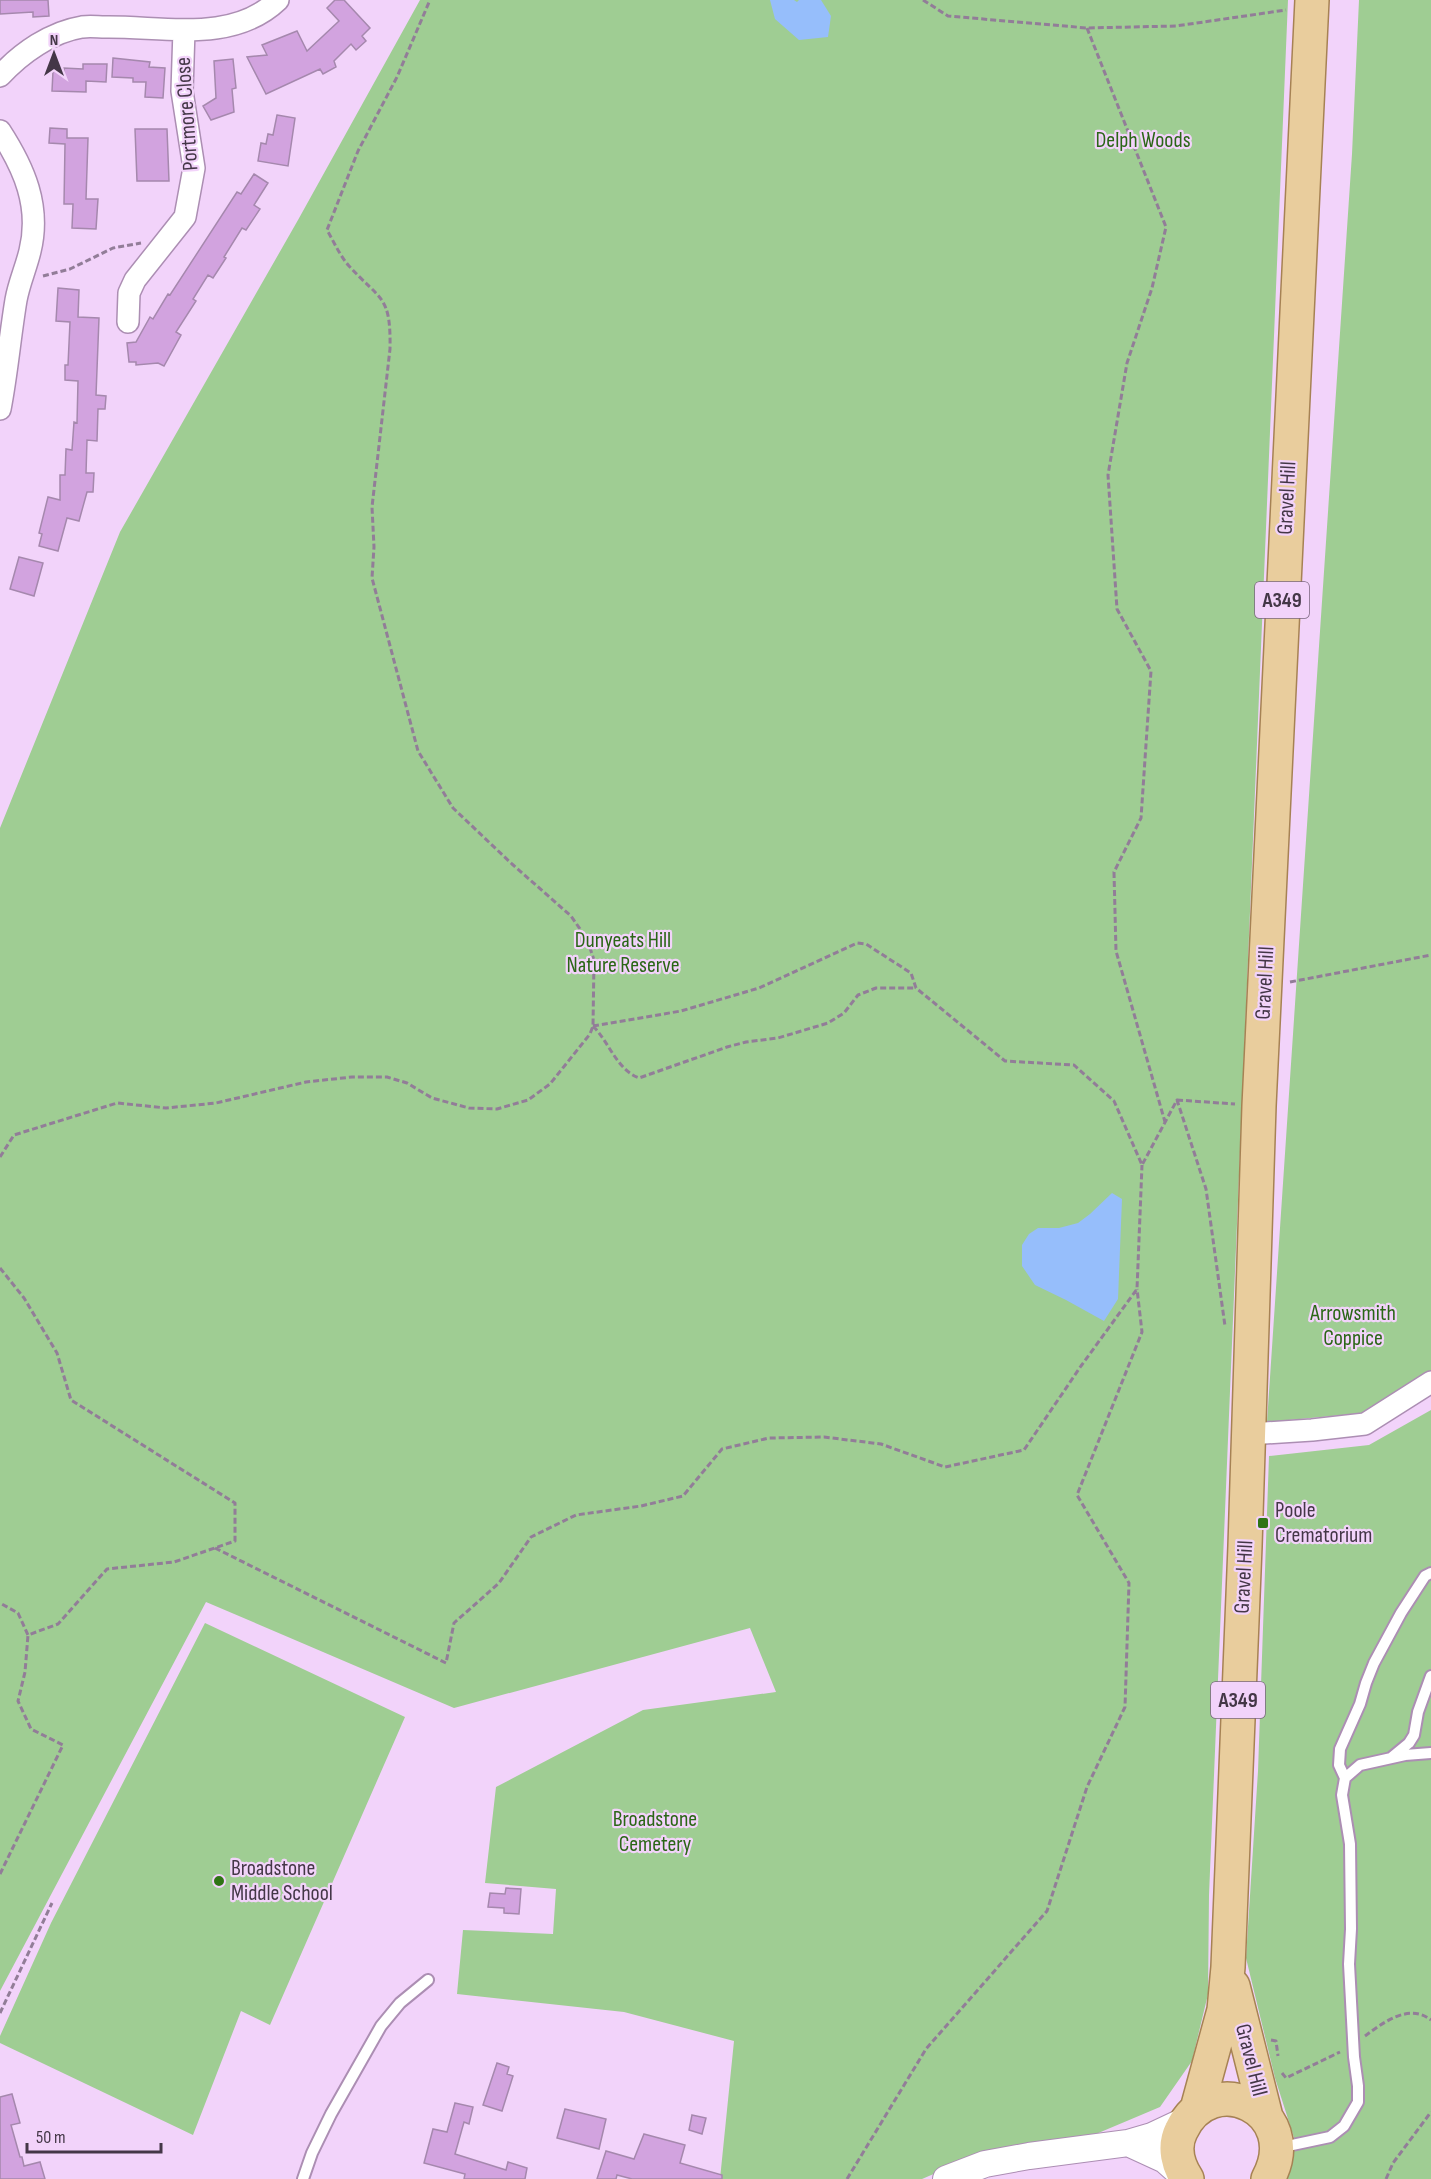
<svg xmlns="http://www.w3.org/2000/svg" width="1431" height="2179" font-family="'Sofia Sans Condensed',sans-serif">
	<rect width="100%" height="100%" fill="#f2d3fa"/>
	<!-- green -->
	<path fill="#9fcd93" d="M420,0H1288L1209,1895L1208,1994L1192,2061L1160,2107L1077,2142L966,2160L922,2179H720L734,2041L624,2012L457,1994L463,1930L553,1934L556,1889L485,1883L496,1787L643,1710L776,1692L750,1628L454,1708L206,1602L0,1991V828L120,532L298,220Z
		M1359,0H1431V1372L1364,1413L1267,1422L1352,154Z
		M1431,1410V2179H1282L1296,2144L1275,2078L1246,1958L1258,1771L1269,1456L1369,1445Z
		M205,1623L405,1717L270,2025L241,2011L193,2135L0,2043V2036L51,1923Z"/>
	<!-- water -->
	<path fill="#96befb" d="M770,0H794L797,2L799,0H821L831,16L828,37L799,40L775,19Z
		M1112,1193L1122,1199L1118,1299L1104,1321L1066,1300L1035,1285L1022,1266V1245L1029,1234L1038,1228H1059L1078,1223L1090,1214Z"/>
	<!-- building -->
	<path fill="#d2a3df" stroke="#a588ad" stroke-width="1.5" d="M0,0H48L49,16L33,17V12L0,14Z
		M335,0H344L370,28L362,36L366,41L356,50L351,44L334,61L336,67L323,74L320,69L266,94L247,57L267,55L262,45L297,31L307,51L339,21L327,8Z
		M113,58L150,62L149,67L165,68L163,98L145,97L146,82H133V78L112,77Z
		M233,59L236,88L232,89L234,112L211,120L203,106L216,98L214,61Z
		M83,64H107L106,82L86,81V92L52,91L53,71L64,72V68L83,69Z
		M277,115L295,118L288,166L258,161L261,143L266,144L268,134L273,135Z
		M50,128L67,129V138H88L86,199H98L96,229L72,228L73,204H64L65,144L49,143Z
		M135,129H167L169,181H137Z
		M254,174L268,183L254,205L260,209L246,230L242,228L224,257L226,258L213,278L208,275L193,299L196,301L176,332L181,335L164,366L158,363L136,365V362H129L127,343L136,342L150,317L153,319L168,294L170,295L237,192L241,194Z
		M58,288L79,290L78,317L99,318L96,395L106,396L105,409H98L97,441L87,440L86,473H94L93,492H87L79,521L67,518L58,551L39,546L42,534L39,533L48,497L60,500V475H65L66,449L72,450L74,422L77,423L78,381L65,380V365H68L70,322L56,321Z
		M19,557L43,563L34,596L10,589Z
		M506,1888L521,1889L519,1914L504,1913V1908L488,1907L490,1893L505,1894Z
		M497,2063L509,2067L507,2074L513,2076L502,2111L483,2105Z
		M12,2094L20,2123L11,2125L20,2157H22L24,2166L40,2162L45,2179H0V2097Z
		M455,2103L473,2107L469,2124L464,2122L455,2154L506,2170L508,2162L527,2168L525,2179H464L465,2174L424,2163L433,2129L447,2132Z
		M565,2109L606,2119L599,2149L557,2138Z
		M692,2115L706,2118L702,2134L689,2130Z
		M644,2134L685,2145L680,2163L722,2175V2179H632L617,2175L616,2179H597L606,2151L634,2159Z"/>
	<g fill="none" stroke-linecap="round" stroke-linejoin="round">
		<!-- service casing -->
		<g stroke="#ac8eb3" stroke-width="14">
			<path id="service" d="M1392,1757L1409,1743L1414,1735L1418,1712L1431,1676
				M1345,1778L1339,1765L1340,1749L1360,1704L1366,1683L1374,1663L1401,1613L1425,1576L1431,1573
				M1278,2148L1330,2137L1344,2126L1358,2102V2086L1354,2057L1349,1964L1351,1929L1350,1844L1342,1795L1345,1778L1360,1765L1405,1755L1431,1753
				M303,2179L312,2153L331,2114L381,2026L400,2003L428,1980"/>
		</g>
		<!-- minor casing -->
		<g stroke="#ac8eb3" stroke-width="24">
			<path id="minor" d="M0,76C21,53 51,32 82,27C90,26 98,27 105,27C163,26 232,44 278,0
				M0,131C24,168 41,206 30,251C26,268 19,283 16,300C10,336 7,373 0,409
				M128,322L129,293L135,280L185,217L194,168L182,91L184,30
				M1249,1434L1312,1430L1365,1424L1431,1382"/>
		</g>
		<!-- tertiary casing -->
		<g stroke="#ac8eb3" stroke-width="28">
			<path id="tertiary" d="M1128,2143L1165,2160L1186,2179
				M946,2179L985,2164L1029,2156L1128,2143L1152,2136L1186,2120"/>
		</g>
		<!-- primary casing -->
		<g stroke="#a68254" stroke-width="36">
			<path id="primary" d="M1233,1986L1266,2117
				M1197,2109L1224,2010L1228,1967L1245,1546L1259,1106L1312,0
				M1187,2179C1178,2165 1173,2147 1181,2131C1211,2066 1305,2110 1268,2179"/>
		</g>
		<!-- path -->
		<path stroke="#927d98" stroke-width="3" stroke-dasharray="6 3" stroke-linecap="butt" d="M923,0L948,16L1087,28L1176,26L1286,10
			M1087,28L1166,227L1152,288L1127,363L1108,475L1117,609L1151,671L1141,818L1114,872L1116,951L1165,1122
			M43,276L70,269L113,248L141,243
			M1290,982L1431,955
			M593,1026L681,1011L759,988L857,943L866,944L911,973L916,988L1005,1061L1074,1065L1114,1101L1142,1165L1177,1100L1206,1189L1225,1326
			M593,1026C609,1042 617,1070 639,1078L727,1047L746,1042L778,1038L828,1023L844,1013L858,995L876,988H916
			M1177,1100L1235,1104
			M0,1157L14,1135L117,1103L166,1108L216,1103L306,1082L352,1077H387L407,1083L432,1098L469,1108L497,1109L528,1100L550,1084L590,1034L593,1026L594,960L587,939L571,916L512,864L453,808L418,751L372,578L374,547L372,507L390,349C391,295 381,301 349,266C340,256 334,242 327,230L358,151L397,77L430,0
			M0,1268L24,1298L57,1353L71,1400L235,1503V1541L174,1562L107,1569L58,1624L28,1635L18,1613L0,1603
			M215,1548L446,1663L454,1623L499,1583L531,1537L576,1515L641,1506L683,1496L722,1449L769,1438L824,1437L881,1444L945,1467L1024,1450L1081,1366L1137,1289L1142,1165
			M0,1874L63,1745L31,1729L18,1701L25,1672L28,1635
			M0,2013L52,1903
			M1365,2036C1384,2022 1409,2003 1431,2020
			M1271,2040L1276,2041L1278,2056
			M1282,2073L1286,2078L1340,2052
			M847,2179L926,2049L1047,1911L1087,1787L1125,1707L1129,1583L1077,1495L1142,1332L1137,1289
			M1386,2179L1393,2163L1431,2112"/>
		<!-- service -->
		<use href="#service" stroke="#fff" stroke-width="10"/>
		<!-- minor -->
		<use href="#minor" stroke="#fff" stroke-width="21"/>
		<!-- tertiary -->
		<use href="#tertiary" stroke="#fff" stroke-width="26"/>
		<!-- primary -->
		<use href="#primary" stroke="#e9cd9d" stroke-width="33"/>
	</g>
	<!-- markers -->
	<g fill="#2f7415" stroke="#f2d3fa" stroke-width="2">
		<rect x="1257" y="1517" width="12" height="12" rx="3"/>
		<circle cx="219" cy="1881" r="6"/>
	</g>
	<g text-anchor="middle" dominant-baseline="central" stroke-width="4.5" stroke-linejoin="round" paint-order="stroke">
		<!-- shield labels -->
		<g fill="#f2d3fa" stroke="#78667d" stroke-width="1.5">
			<rect x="1255" y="582" width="54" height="36" rx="4.5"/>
			<rect x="1211" y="1682" width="54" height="36" rx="4.5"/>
		</g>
		<g font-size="21" font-weight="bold" fill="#443747">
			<text x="1282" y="600">A349</text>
			<text x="1238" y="1700">A349</text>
		</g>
		<!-- street labels -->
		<g font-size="22" fill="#443747" stroke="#f2d3fa">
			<text transform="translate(187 114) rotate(-94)">Portmore Close</text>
			<text transform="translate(1287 498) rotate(-87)">Gravel Hill</text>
			<text transform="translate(1265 983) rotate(-87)">Gravel Hill</text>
			<text transform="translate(1244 1577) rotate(-87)">Gravel Hill</text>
			<text transform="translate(1251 2060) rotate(76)">Gravel Hill</text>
		</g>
		<!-- park labels -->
		<g font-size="22" fill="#2a6616" stroke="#f2d3fa">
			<text x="1143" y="140">Delph Woods</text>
			<text x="623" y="940">Dunyeats Hill<tspan x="623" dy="25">Nature Reserve</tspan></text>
			<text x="1353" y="1313">Arrowsmith<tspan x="1353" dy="25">Coppice</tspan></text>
			<text x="655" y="1819">Broadstone<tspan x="655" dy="25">Cemetery</tspan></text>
		</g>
		<!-- poi labels -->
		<g font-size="22" fill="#443747" stroke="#f2d3fa" text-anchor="start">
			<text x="1275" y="1510">Poole<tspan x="1275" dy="25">Crematorium</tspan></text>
			<text x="231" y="1868">Broadstone<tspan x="231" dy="25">Middle School</tspan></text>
		</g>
	</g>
	<!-- north arrow -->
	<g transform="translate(54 54)" stroke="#f2d3fa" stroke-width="4.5" paint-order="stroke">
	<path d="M0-4.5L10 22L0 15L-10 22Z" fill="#443747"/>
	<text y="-9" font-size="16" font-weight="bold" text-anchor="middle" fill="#443747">N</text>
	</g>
	<!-- scale -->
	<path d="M27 2143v9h134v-9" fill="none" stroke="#443747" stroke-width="3"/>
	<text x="36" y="2143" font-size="18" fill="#443747" stroke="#f2d3fa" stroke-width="4.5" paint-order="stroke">50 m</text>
</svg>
